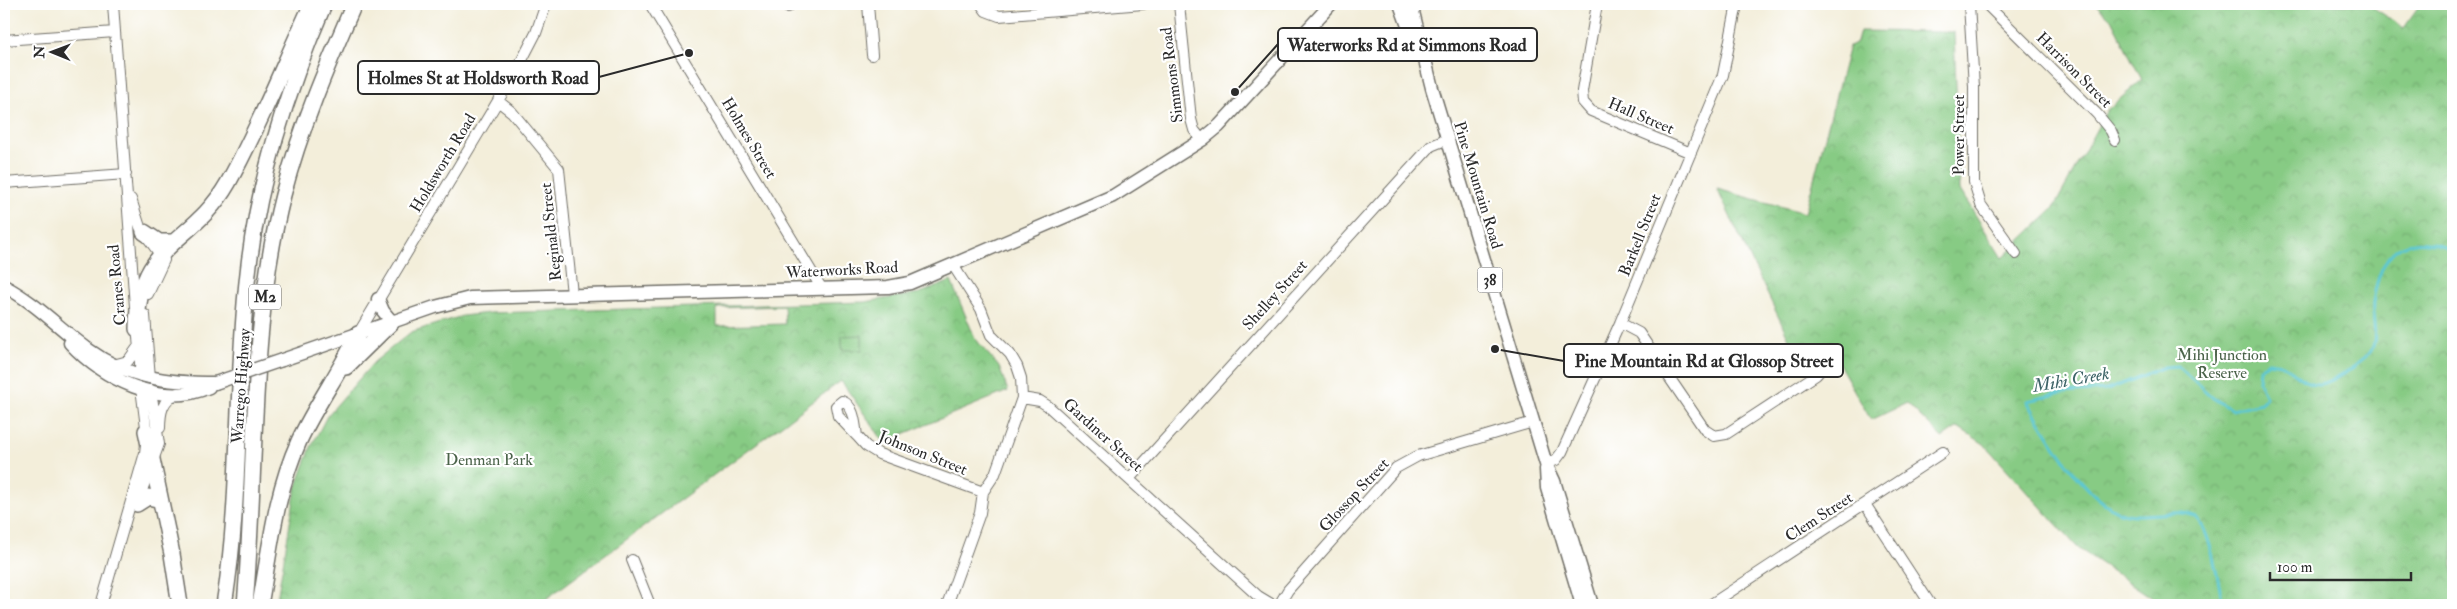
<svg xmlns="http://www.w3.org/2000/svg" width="2457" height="609" font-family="'IM FELL Double Pica',serif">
	<defs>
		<pattern id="park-crowns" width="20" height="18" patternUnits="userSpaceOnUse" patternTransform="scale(1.25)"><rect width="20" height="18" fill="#87cb84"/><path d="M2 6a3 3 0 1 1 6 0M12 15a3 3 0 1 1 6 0" fill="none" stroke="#75ae72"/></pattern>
	</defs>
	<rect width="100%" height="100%" fill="#fff"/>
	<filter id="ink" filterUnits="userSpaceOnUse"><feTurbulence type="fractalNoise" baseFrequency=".02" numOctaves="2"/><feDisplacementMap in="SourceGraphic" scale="10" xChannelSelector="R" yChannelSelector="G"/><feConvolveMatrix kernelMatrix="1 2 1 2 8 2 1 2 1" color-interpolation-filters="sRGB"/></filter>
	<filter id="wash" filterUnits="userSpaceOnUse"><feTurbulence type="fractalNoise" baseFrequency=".0096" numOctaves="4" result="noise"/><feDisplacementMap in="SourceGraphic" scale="20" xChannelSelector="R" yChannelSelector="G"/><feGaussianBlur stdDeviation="1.12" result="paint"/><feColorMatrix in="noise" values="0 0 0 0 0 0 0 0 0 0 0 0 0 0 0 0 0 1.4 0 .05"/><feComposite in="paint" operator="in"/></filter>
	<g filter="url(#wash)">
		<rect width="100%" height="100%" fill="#f3eeda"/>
		<!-- park -->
		<path fill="url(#park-crowns)" stroke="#597b58" fill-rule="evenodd" d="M2095,4H2368L2404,28L2421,4H2453V605H2163L2078,548L1984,444L1958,427L1942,438L1907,403L1871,420L1831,350L1802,366L1717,189L1805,213L1849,46L1857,42L1860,31L1954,32L1960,190L2002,258L2053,209L2107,110L2142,80L2111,19Z
			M951,281L975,338L999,367L1008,391L884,442L841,381L538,605H276L296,488L311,447L327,416L374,362L411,332L462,316L489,313L865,302L920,293ZM784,306L785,324L717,326V308Z"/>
		<!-- pitch -->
		<path fill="#87cb84" stroke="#597b58" d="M862,335V350H842V336Z"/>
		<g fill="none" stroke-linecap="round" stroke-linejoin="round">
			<!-- stream -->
			<path stroke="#5cc8d4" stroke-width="3" d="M2223,605C2219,587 2210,524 2194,516C2183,511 2172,513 2160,514C2145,515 2129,517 2115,510C2079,491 2048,435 2027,401L2062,393L2107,390L2164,367L2178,366L2213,398L2232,410L2261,403L2266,397L2259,381L2260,369L2268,362C2273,363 2279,363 2283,365C2296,372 2304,385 2320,384C2328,383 2338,377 2344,373C2353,366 2365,360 2371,351C2379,336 2371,317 2373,302C2381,250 2402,230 2453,250"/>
		</g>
	</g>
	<g filter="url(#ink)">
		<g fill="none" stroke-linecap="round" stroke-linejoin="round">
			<!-- minor casing -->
			<g stroke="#716f68" stroke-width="12">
				<path id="minor" d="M113,4L135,307
					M650,4L822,289
					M868,4L872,55
					M981,4L986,11L999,16L1143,4
					M1179,4L1191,119L1194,130L1202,140
					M1597,4L1582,91L1583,102L1591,111L1691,153
					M1969,4L1974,87V182L1981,205L2016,254
					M1986,4L2097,114L2111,131L2115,140
					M788,7L791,4
					M4,40L115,32
					M498,101L512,112L559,169L572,294
					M4,183L126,174
					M131,199L140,227L164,260L148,294
					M953,265L981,309L991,335L1010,354L1017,366L1021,378L1022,398L1040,401L1048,406L1258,596L1273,605
					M145,315L150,378
					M1620,323L1639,333L1705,430L1714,436L1726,434L1816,375L1822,368
					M137,324L141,376
					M358,334L520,64L536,33L546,4
					M113,365L128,361L138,347
					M842,401C855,406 855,424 857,436L838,416L836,406Z
					M160,428C160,413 162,399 178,393
					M857,436L866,446L879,454L983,492
					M1546,464L1556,460L1562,452L1620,323L1723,75L1737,4
					M1129,479L1431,146L1448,139
					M137,504L159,444L151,390
					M1865,504L1931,605
					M632,560L650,605
					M101,605L145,453L147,435L141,388
					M947,605L980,513L983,492L995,474L1022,398
					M1279,605L1288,590L1396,468L1418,456L1533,422
					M1710,605L1943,452"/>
			</g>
			<!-- major casing -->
			<g stroke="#716f68" stroke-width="15">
				<path id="major" d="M1400,4L1417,51
					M1411,4L1432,88L1546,464L1554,481L1592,605
					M4,286C36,303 60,329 89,350C127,378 169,383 215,383
					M378,299L383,311L392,322
					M70,343C102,378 161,409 209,387
					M282,360L435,307L470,298L888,287L910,283L1113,196L1202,140L1219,126L1331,4
					M1546,469L1547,488L1582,605"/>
			</g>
			<!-- highway casing -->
			<g stroke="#716f68" stroke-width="18">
				<path id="highway" d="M144,232L159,242H174
					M137,329C137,241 192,246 228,183C260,126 284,63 312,4
					M346,367L392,322
					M146,431L172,554L180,605
					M137,504L148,497L157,499L161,502
					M224,605C242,496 235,383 248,273C258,179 287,90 324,4
					M245,605C257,469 249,328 283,195C300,129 327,66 354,4
					M260,605C270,550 275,494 299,441C316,404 341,371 358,334"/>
			</g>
			<!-- minor -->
			<use href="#minor" stroke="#fff" stroke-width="10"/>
			<!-- major -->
			<use href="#major" stroke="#fff" stroke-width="12"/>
			<!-- highway -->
			<use href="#highway" stroke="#fff" stroke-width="15"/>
			<!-- major-bridge casing -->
			<g stroke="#716f68" stroke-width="15" stroke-linecap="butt">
				<path id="major-bridge" d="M215,383L282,360"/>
			</g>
			<!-- major-bridge -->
			<use href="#major-bridge" stroke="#fff" stroke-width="12"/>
		</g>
	</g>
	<g text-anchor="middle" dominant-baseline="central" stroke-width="4.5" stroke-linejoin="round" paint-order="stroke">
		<!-- shield labels -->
		<g fill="#fff" stroke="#6b6b6b" stroke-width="1">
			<rect x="1477.5" y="267.5" width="25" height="25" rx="4"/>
			<rect x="249" y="284.5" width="32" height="25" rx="4"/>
		</g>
		<g font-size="15" font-weight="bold" fill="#2b2b2b">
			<text x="1490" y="280">38</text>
			<text x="265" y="297">M2</text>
		</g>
		<!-- street labels -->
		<g font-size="16" fill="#2b2b2b" stroke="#fff">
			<text transform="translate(2074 70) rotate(45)">Harrison Street</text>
			<text transform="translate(1172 75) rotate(-97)">Simmons Road</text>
			<text transform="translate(1641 116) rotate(23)">Hall Street</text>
			<text transform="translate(1959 135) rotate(-90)">Power Street</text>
			<text transform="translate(749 138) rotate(59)">Holmes Street</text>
			<text transform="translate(443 163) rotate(-59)">Holdsworth Road</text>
			<text transform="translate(1478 185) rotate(73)">Pine Mountain Road</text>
			<text transform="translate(551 232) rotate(-96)">Reginald Street</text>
			<text transform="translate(1640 235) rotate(-68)">Barkell Street</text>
			<text transform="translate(842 270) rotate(-3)">Waterworks Road</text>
			<text transform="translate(117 285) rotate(-95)">Cranes Road</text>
			<text transform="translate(1275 295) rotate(-48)">Shelley Street</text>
			<text transform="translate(241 386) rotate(-86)">Warrego Highway</text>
			<text transform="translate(1103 435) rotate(42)">Gardiner Street</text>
			<text transform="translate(923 453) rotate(22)">Johnson Street</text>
			<text transform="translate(1354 495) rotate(-47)">Glossop Street</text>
			<text transform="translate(1819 517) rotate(-33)">Clem Street</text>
		</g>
		<!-- park labels -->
		<g font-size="16" fill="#4b634a" stroke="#fff">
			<text x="2222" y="355">Mihi Junction<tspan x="2222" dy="18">Reserve</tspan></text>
			<text x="489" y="460">Denman Park</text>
		</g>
		<!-- water labels -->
		<g font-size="18" font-style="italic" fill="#3c6266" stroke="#fff">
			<text transform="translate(2071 380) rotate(-10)">Mihi Creek</text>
		</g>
	</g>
	<!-- callouts -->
	<path fill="none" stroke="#2b2b2b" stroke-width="2" d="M1235 92L1278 44M689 53L599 77M1495 349L1564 361"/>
	<g fill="#2b2b2b" stroke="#fff" stroke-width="2">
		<circle cx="1235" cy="92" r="5"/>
		<circle cx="689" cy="53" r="5"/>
		<circle cx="1495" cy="349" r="5"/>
	</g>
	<g fill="#fff" stroke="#2b2b2b" stroke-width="2">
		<rect x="1278" y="28" width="259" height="33" rx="5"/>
		<rect x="358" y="61" width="241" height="33" rx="5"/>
		<rect x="1564" y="344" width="279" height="33" rx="5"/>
	</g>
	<g font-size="18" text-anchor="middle" font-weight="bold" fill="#2b2b2b">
		<text x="1407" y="51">Waterworks Rd at Simmons Road</text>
		<text x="478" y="84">Holmes St at Holdsworth Road</text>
		<text x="1704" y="367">Pine Mountain Rd at Glossop Street</text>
	</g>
	<!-- margin -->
	<rect width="2457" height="609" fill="none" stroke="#fff" stroke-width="20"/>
	<!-- north arrow -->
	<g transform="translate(52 52) rotate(271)" stroke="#ffffff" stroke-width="4" paint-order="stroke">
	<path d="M0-4L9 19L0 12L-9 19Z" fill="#2b2b2b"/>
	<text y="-8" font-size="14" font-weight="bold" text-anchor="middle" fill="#2b2b2b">N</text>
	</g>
	<!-- scale -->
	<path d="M2270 572v8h141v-8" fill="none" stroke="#2b2b2b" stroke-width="2.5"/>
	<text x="2277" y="572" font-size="15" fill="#2b2b2b" stroke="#ffffff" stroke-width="4" paint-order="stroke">100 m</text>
</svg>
